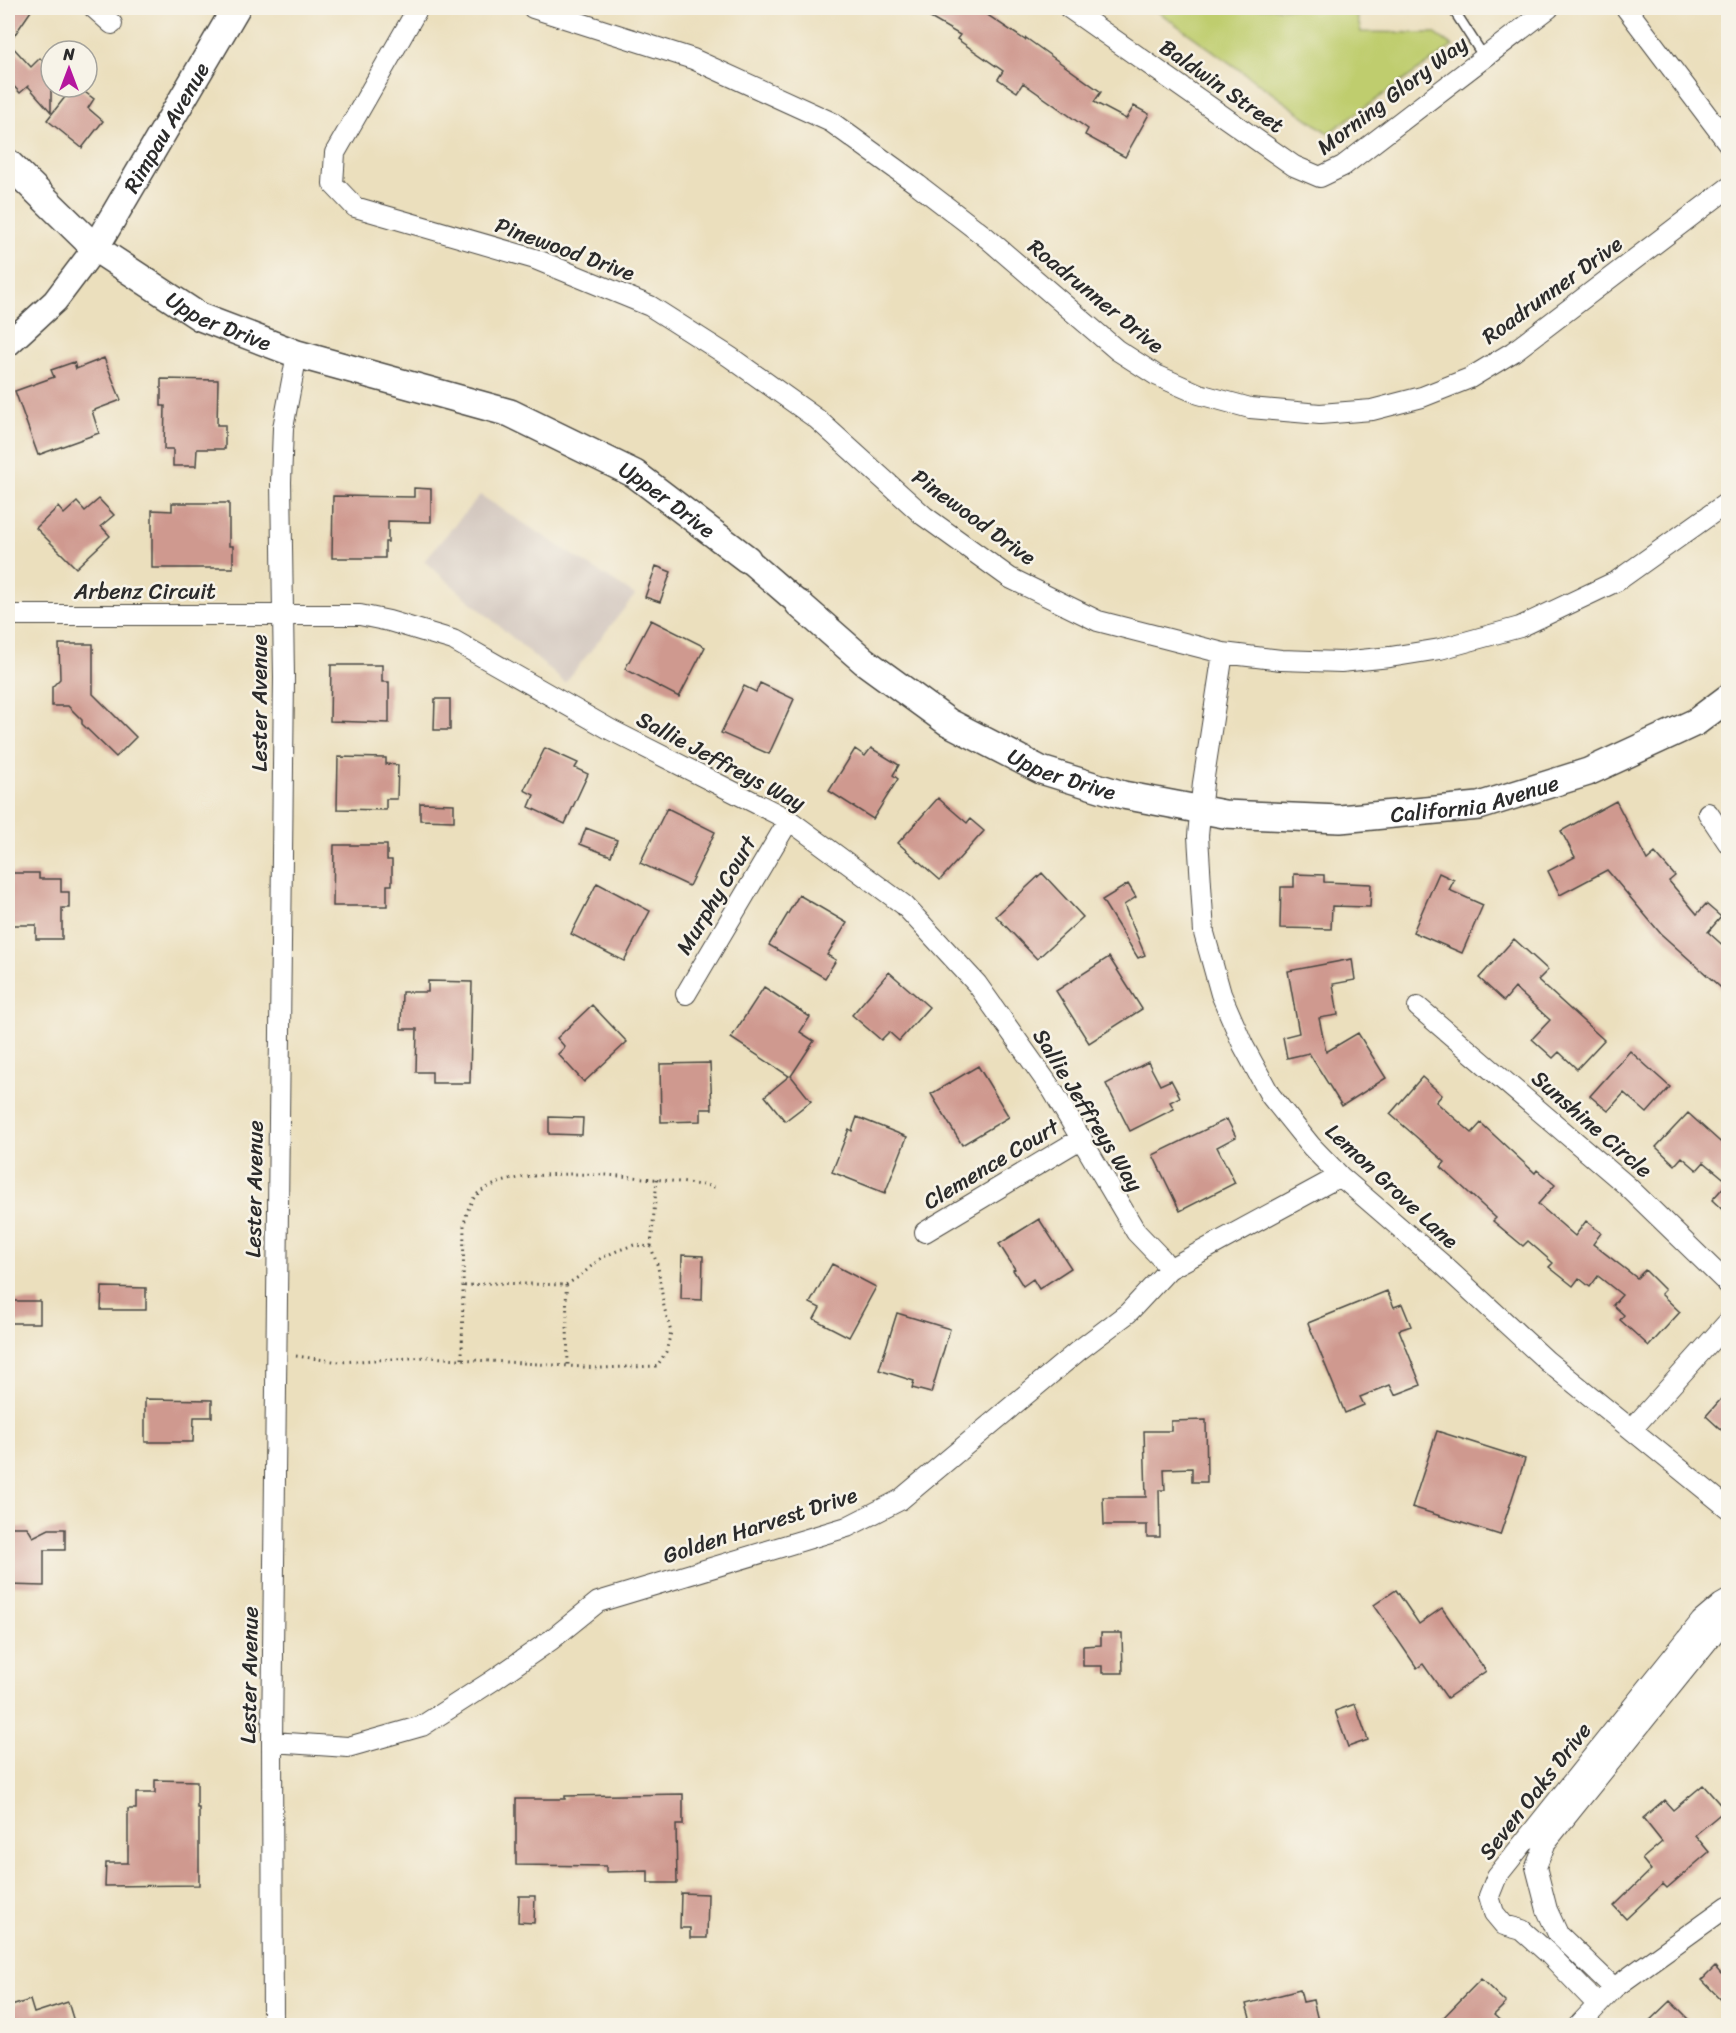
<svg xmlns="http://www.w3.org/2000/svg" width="1736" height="2033" font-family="Sriracha,sans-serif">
	<rect width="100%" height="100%" fill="#f7f3e8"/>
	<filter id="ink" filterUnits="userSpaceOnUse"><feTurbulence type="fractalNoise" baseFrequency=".0167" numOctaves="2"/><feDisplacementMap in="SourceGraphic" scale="12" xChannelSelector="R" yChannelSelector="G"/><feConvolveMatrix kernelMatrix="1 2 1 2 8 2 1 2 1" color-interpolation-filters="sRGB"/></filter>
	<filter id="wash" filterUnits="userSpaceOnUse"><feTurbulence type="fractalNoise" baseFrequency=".008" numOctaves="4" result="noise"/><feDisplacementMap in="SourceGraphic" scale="24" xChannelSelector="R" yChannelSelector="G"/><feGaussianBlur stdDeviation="1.35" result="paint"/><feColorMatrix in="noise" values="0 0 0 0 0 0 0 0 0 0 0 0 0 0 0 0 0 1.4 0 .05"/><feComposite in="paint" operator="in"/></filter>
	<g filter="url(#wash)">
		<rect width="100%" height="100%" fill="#ebdfbd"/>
		<!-- industrial -->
		<path fill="#cec1b9" d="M480,495L635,595L565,683L424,561Z"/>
		<!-- green -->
		<path fill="#bfcd6e" stroke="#757c4c" stroke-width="1.5" d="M1153,8H1355L1361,32L1434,33L1453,46L1328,133Z"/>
		<g id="blocks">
			<!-- building -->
			<path fill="#cf998f" d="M8,8H33L9,43L31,67L40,58L51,70V112L28,86L20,93L8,80Z
				M913,8H977L1025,40L1026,38L1101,92L1094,102L1126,119L1134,106L1149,114L1125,157L1085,135L1088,129L1023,83L1017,92L998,79L1003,71L957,39L960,35Z
				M73,87H78L94,99L88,108L103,121L82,148L47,120Z
				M104,358L121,400L92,411L99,433L38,455L15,391L54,377L51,370L74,362L76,369Z
				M161,379L218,380L217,425H225V449H197L196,466H173V449H164L165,406H161Z
				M414,488L431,489V522L388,521V542H385V558H332L333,496L414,497Z
				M99,499L114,515L101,526L110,536L76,568L36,528L58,507L64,514L77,502L85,511Z
				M172,503H229V546H233V568H152V510L172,511Z
				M656,566L671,572L660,602L645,597Z
				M651,620L705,647L679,697L625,669Z
				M59,644H93V694L136,737L116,757L82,724V720L68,706H52V687L60,679Z
				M331,665H382V682H389V723L330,721Z
				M760,683L794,699L769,754L721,733L744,686L756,692Z
				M435,699H450V730H434Z
				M545,748L578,763L575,768L588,774L565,824L529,807L534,795L524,790Z
				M871,748L899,765L893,775L898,779L873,819L829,791L855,749L865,756Z
				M338,757L386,758V764L398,765L397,799H386V810L337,809Z
				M938,798L967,823L970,819L984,831L940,880L898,843Z
				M1616,801L1647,860L1655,853L1675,876L1669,881L1697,914L1706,904L1721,917L1708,932L1728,950V994L1661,934L1607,870L1560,895L1548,871L1575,857L1561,831Z
				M420,803L454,804V821L420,820Z
				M667,808L715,832L689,886L640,863Z
				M586,828L617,840L611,856L580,844Z
				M334,845H387V860H392V885H387V906H333Z
				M8,873H39V879H61V892H69V908H62V939H36V925H8Z
				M1042,873L1083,917L1037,959L996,916Z
				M1439,873L1454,880L1449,890L1483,905L1462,953L1413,932Z
				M1294,874L1324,875V882L1371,884L1370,907L1332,906L1331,929L1280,928L1281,887H1294Z
				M597,883L650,911L624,961L571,934Z
				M1128,884L1136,897L1124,905L1145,955L1138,958L1102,900Z
				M799,895L847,923L827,955L836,960L825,978L769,945Z
				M1514,939L1548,970L1538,980L1604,1040L1577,1069L1559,1052L1553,1058L1532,1039L1550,1020L1515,988L1504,1001L1479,978Z
				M1109,957L1142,1009L1089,1043L1056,991Z
				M1352,959L1355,980L1333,984L1338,1015L1319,1018L1326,1052L1358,1033L1386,1078L1342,1106L1309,1053L1287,1058L1283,1037L1299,1033L1288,971Z
				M889,972L929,1007L899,1041L889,1032L881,1040L852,1015Z
				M428,981L472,982L470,1083H432V1072H416L417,1029H401L402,992H428Z
				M764,987L810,1017L800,1032L814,1041L791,1076L811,1101L785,1121L765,1096L789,1076L731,1038Z
				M592,1005L627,1042L584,1082L558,1054L565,1047L557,1038Z
				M1630,1051L1670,1087L1647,1113L1624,1093L1608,1111L1590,1096Z
				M1148,1062L1160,1085L1171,1080L1180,1097L1170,1102L1174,1109L1130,1131L1106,1084Z
				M710,1063L712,1109H701V1121L661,1122L660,1064Z
				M978,1066L1009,1117L962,1145L931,1094Z
				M1422,1077L1442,1095L1436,1102L1472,1133L1481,1123L1535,1173L1537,1170L1555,1185L1538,1204L1575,1236L1586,1221L1601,1233L1593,1244L1637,1278L1645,1270L1665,1290L1661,1294L1680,1312L1649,1346L1620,1320L1624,1315L1613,1305L1622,1295L1598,1276L1590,1287L1579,1278L1573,1286L1549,1267L1553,1263L1528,1241L1523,1246L1493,1221L1496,1218L1441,1167L1445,1162L1390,1114Z
				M1688,1113L1728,1149V1215L1712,1200L1728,1182L1704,1162L1697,1170L1682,1157L1675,1165L1656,1147Z
				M549,1117L583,1118L582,1135L549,1134Z
				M857,1117L907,1137L885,1193L832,1172L849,1129L852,1131Z
				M1227,1119L1236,1137L1217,1147L1235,1183L1180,1211L1153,1155Z
				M1039,1219L1071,1268L1039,1289L1033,1279L1023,1286L1013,1270L1015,1269L999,1244Z
				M682,1255L703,1256L702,1300L681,1299Z
				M832,1264L876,1287L849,1337L814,1319L820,1308L810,1303Z
				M102,1287L146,1288V1310H101Z
				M1387,1291L1394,1307L1402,1304L1411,1326L1399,1330L1421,1385L1395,1395L1390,1385L1360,1397L1364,1405L1345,1413L1308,1323Z
				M8,1301H40V1323H8Z
				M897,1313L950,1329L931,1393L912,1388L914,1381L879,1370Z
				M1728,1391V1436L1706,1416Z
				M145,1399L212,1400V1417H194L193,1442H145Z
				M1206,1420L1207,1482H1192V1468L1164,1469L1165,1490H1159L1160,1537H1147V1525H1104L1103,1497H1146L1144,1431H1171V1421Z
				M1437,1431L1525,1459L1500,1535L1412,1507Z
				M8,1527H27L33,1537L49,1529H65V1550H44V1586L8,1585Z
				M1396,1590L1419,1624L1442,1608L1486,1671L1447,1698L1423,1664L1417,1668L1374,1605Z
				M1101,1633H1122L1123,1673H1102V1666H1083V1646L1101,1645Z
				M1355,1704L1368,1740L1348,1747L1335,1711Z
				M155,1780L197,1781V1808H199V1885L105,1886L106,1863H128V1809H136V1793H155Z
				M1703,1785L1725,1810L1695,1835L1709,1852L1667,1888L1663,1884L1626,1919L1614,1906L1651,1870L1642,1859L1662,1842L1643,1818L1664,1800L1673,1810Z
				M683,1794V1825H676L677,1883H648V1871L606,1872V1866L516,1865V1799H565V1796Z
				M681,1893L708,1894L707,1938H690V1928H680Z
				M519,1896H535L534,1923L518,1922Z
				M1715,1967L1721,1974L1728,1967V2007L1702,1980Z
				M1481,1979L1506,2003L1494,2015L1505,2025H1436Z
				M1300,1990L1303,2002L1313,2000L1319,2025H1252L1246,2004Z
				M30,2000L34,2013L68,2002L75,2025H8V2007Z
				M1670,2001L1694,2025H1645Z"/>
		</g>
	</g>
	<g filter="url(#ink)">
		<use href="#blocks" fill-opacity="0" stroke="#484641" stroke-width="1.5"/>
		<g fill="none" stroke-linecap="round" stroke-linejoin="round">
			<!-- service casing -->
			<g stroke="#484641" stroke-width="12">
				<path id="service" d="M1461,8L1455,12L1484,57"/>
			</g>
			<!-- minor casing -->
			<g stroke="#484641" stroke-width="22">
				<path id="minor" d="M94,8L112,24
					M418,8L335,153L333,184L355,207L535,259L650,306L730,357L817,419L924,516L1010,578L1098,621L1223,653L1281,660L1341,662L1390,657L1440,649L1520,627L1617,581L1728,502
					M533,8L693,59L831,122L918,185L987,238L1117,350L1156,375L1199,394L1250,408L1320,414L1372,410L1422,397L1470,378L1513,352L1728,188
					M1069,8L1294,166L1320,177L1343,166L1549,8
					M1626,8L1728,143
					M8,615H360L389,621L453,640L611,730L789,820L904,905L977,984L1053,1091L1136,1232L1161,1258L1169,1269
					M1223,653L1203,783L1198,836L1204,933L1221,994L1243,1045L1270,1095L1311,1146L1340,1176L1442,1264L1547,1361L1728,1508
					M1708,813L1728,843
					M686,994L789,820
					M1418,1007L1626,1185L1728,1284
					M925,1232L1082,1138
					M1632,1429L1728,1322
					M272,1742L348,1747L422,1726L492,1681L551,1640L598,1602L847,1527L900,1500L1078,1351L1128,1313L1169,1269L1340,1176
					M1614,1988L1558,1934L1547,1910L1536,1867L1546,1842L1728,1616
					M1598,2005L1549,1954L1522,1930L1504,1925L1494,1913L1489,1896L1497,1876L1701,1621L1721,1604L1728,1600
					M273,2026L272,1742L284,677L281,482L283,428L297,354
					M1578,2026L1614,1988L1728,1906"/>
			</g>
			<!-- tertiary casing -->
			<g stroke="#484641" stroke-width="27">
				<path id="tertiary" d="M8,344L55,301L95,248
					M747,559L799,604"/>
			</g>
			<!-- secondary casing -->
			<g stroke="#484641" stroke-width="30">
				<g id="secondary">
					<path id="s1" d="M8,163L95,248L200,317L297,354L510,413L635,474L747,559"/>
					<path id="s2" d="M95,248L236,8"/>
					<path id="s3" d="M799,604L864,661L948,722L1041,770L1123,795L1224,814L1340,819L1479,806L1588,772L1696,722L1728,698"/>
				</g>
			</g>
			<!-- path -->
			<path stroke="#484641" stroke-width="3" stroke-dasharray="1.5 4.5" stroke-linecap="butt" d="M651,1246L657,1179
				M566,1285L568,1365
				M296,1356L340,1362L428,1357L600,1368L657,1366L666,1352L671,1332L664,1307L658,1267L651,1247L634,1245L619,1250L601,1258L580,1276L566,1285L491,1283L463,1286
				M462,1359L464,1224C467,1212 470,1199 480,1192C526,1160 660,1179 715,1187"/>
			<!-- service -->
			<use href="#service" stroke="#fff" stroke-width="9"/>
			<!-- minor -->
			<use href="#minor" stroke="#fff" stroke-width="20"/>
			<!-- tertiary -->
			<use href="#tertiary" stroke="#fff" stroke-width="24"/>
			<!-- secondary -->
			<use href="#secondary" stroke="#fff" stroke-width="27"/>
		</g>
	</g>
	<g text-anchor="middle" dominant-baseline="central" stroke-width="5" stroke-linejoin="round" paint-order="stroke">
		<!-- street labels -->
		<g font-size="22" fill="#2b2b2b" stroke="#f7f3e8">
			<text transform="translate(1222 86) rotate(35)">Baldwin Street</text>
			<text transform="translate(1392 95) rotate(-37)">Morning Glory Way</text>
			<text stroke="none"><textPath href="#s2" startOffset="140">Rimpau Avenue</textPath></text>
			<text transform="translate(565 249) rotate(20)">Pinewood Drive</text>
			<text transform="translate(1552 290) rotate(-36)">Roadrunner Drive</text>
			<text transform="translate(1096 296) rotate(39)">Roadrunner Drive</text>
			<text stroke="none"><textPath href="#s1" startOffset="266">Upper Drive</textPath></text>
			<text stroke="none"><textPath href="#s1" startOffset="752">Upper Drive</textPath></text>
			<text transform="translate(974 517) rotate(36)">Pinewood Drive</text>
			<text x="145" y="591">Arbenz Circuit</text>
			<text transform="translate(259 703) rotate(-90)">Lester Avenue</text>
			<text transform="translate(721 761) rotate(28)">Sallie Jeffreys Way</text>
			<text stroke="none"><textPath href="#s3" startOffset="316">Upper Drive</textPath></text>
			<text stroke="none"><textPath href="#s3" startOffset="736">California Avenue</textPath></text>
			<text transform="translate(716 895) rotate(-59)">Murphy Court</text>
			<text transform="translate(1088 1110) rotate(58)">Sallie Jeffreys Way</text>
			<text transform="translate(1592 1124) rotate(41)">Sunshine Circle</text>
			<text transform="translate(991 1164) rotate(-31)">Clemence Court</text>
			<text transform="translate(1392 1186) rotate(43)">Lemon Grove Lane</text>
			<text transform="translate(254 1189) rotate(-89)">Lester Avenue</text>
			<text transform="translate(760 1525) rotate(-18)">Golden Harvest Drive</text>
			<text transform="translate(249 1675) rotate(-89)">Lester Avenue</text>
			<text transform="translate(1535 1791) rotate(-52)">Seven Oaks Drive</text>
		</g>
	</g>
	<!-- margin -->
	<rect width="1736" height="2033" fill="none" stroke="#f7f3e8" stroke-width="30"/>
	<!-- north arrow -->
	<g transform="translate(69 69)"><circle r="28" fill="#f7f3e8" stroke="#a5a39c" stroke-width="1.5"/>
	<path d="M0-4.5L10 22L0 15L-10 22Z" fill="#b5179e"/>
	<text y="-9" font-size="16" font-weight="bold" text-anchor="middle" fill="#2b2b2b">N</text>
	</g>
</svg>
